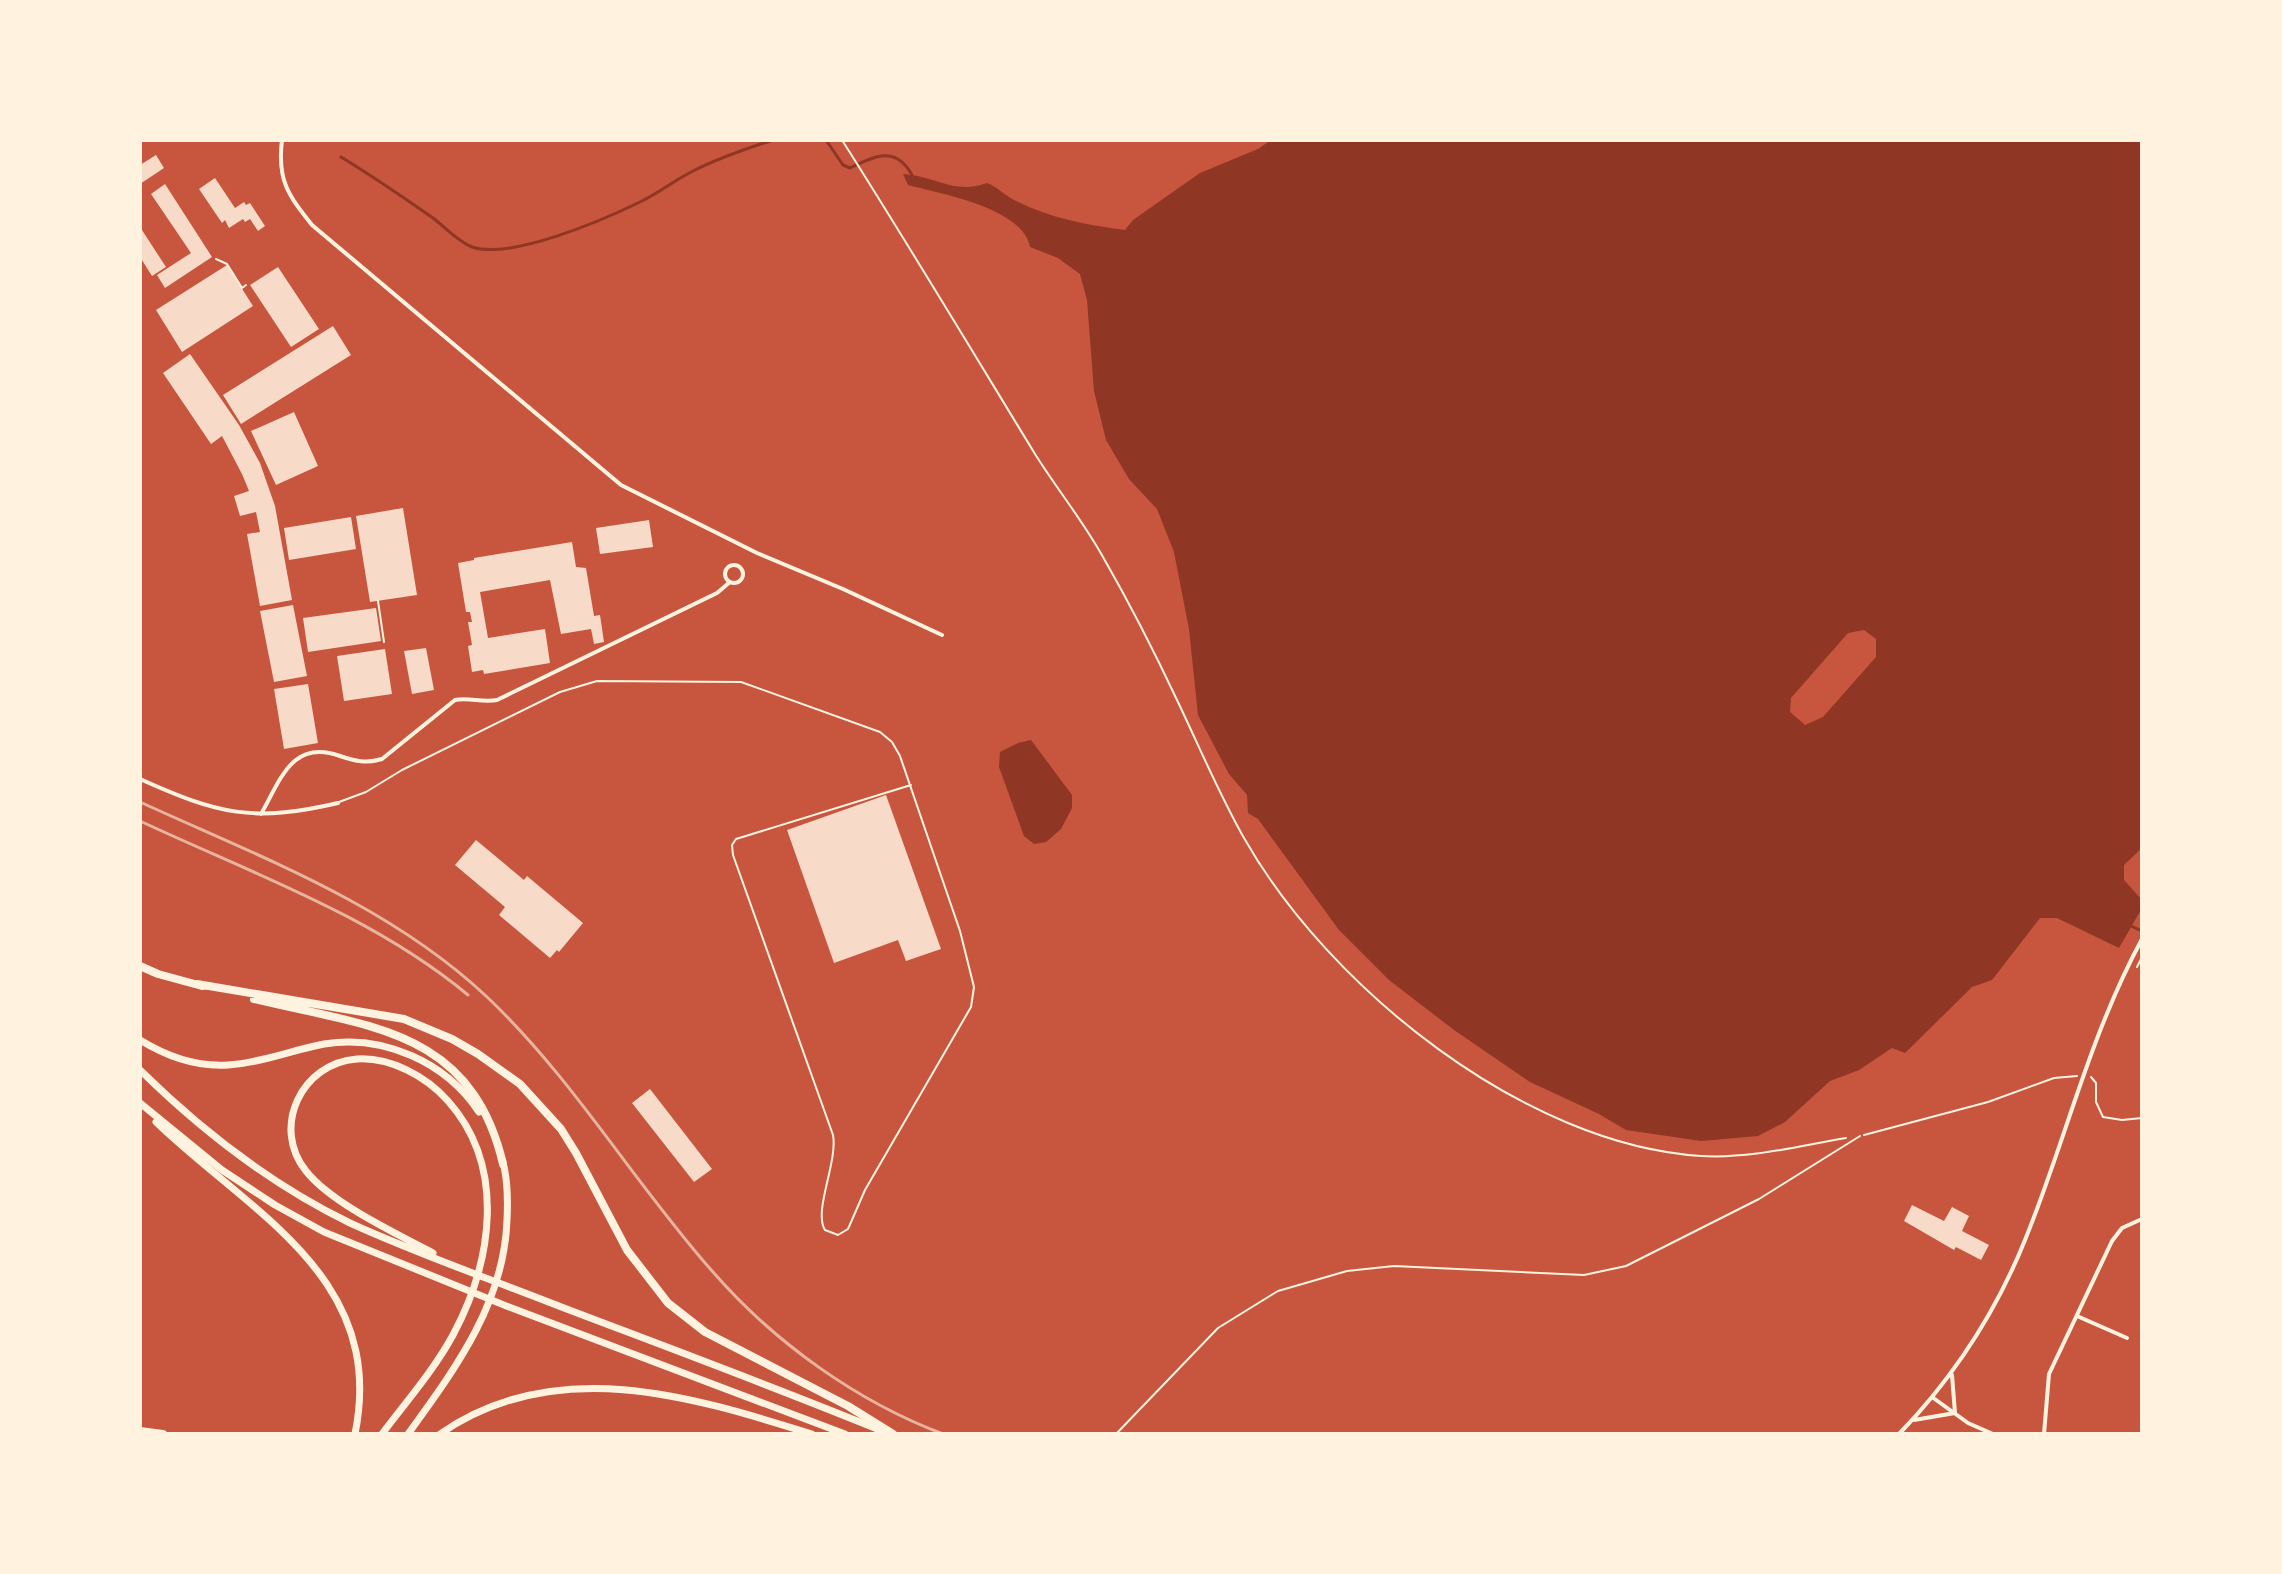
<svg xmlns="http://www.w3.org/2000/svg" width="2282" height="1574" font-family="'Space Grotesk',sans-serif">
	<rect width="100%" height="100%" fill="#c8553d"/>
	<!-- water -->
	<path fill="#8f3625" d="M1271,140H2142V848L2124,865V880L2142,900V908L2119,948L2057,918H2040L1992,980L1972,987L1905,1053L1892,1048L1859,1070L1830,1081L1785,1122L1758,1136L1701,1141L1626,1130L1599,1114L1530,1082L1454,1030L1389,980L1339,930L1258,819L1248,813L1247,795L1229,774L1198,715L1189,629L1174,552L1157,509L1129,479L1106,440L1094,391L1087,300L1080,274L1058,258L1030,247C1023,208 942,194 908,185L903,174C936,176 954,195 987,183C998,187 1004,195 1014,200C1049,218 1086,225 1125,230L1133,220L1200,173L1258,149Z
		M1031,740L1072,795V808L1061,829L1046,842L1034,844L1024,836L999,767L1000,752L1018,743Z"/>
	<!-- pier -->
	<path fill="#c8553d" d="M1864,630L1876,639V657L1823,717L1805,725L1790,712L1791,698L1848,633Z"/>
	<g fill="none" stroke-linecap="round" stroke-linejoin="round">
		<!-- stream -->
		<path stroke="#8f3625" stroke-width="3" d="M826,140L843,165L850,168C876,155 896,146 912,175
			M341,157C372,176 403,197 433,218C446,228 457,241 472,247C511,260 603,220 640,202C659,193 675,180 693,171C719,158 745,149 773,140
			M2131,926L2142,931"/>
	</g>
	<!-- building -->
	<path fill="#f7dbc8" d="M156,155L164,168L140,184V165Z
		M215,178L235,208L244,202L246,205L250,203L265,226L258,231L250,219L245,222L243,219L229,228L225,220L222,223L199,189Z
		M165,184L212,257L165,288L157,275L191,253L151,194Z
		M140,227L166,267L152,276L140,257Z
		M227,265L253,306L182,352L156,310Z
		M278,267L319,329L291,347L250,285Z
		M333,326L351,355L241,424L223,395Z
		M190,354L239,425L260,463L275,506L292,600L260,606L247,534L260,532L256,512L240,516L234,496L249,491L242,474L222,436L211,444L163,373Z
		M294,412L318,466L276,485L251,431Z
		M403,508L417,595L370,602L356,516Z
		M351,517L356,549L289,560L284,528Z
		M649,520L653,547L600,554L596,528Z
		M572,542L576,567L586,568L594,616L600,615L604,642L594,644L591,629L561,634L550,580L480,592L488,638L545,629L550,663L484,674L483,670L472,672L468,646L472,645L468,622H472L470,612H466L458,563L474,560V558Z
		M293,605L307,676L274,682L260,611Z
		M376,608L381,641L308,652L303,618Z
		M426,648L434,690L412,694L404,651Z
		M385,649L392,694L344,701L337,656Z
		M308,684L318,743L284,749L274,689Z
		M886,795L941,949L906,961L898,940L834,963L787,830Z
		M476,840L524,880L527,876L583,923L559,952L557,950L550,958L499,915L505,907L455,865Z
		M650,1089L712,1169L694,1182L632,1103Z
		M1912,1205L1944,1221L1952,1207L1969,1216L1962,1231L1989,1245L1981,1260L1956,1247L1954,1250L1904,1221Z"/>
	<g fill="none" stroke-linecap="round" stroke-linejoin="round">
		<!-- path -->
		<path stroke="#fff3e0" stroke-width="2" d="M842,140C908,244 971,349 1035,454C1057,489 1083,521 1103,557C1130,604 1154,651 1177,700C1199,746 1219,794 1244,838C1329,988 1525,1145 1701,1156C1750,1159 1798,1146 1846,1138
			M216,259L227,264L242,288L246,285
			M378,601L384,642
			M2137,967L2142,957
			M2091,1077L2096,1083V1102L2103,1117L2122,1120L2142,1118
			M1864,1135L1988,1102L2054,1078L2077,1076"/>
		<!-- service -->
		<path stroke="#fff3e0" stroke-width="2" d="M339,802L366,792L402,770L560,692L597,681L741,682L880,732L892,742L900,756L960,931L974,987L971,1007L865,1190L848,1229L838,1235L825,1230C813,1211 838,1162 833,1135L733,855L732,845L736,839L911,785
			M1116,1434L1218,1328L1278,1291L1347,1271L1394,1266L1584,1275L1626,1266L1759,1199L1860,1136"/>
		<!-- minor -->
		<path stroke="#fff3e0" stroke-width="4" d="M282,140C277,180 288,195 312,225L621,485L757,553L843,589L942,635
			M725 574a9 9 0 1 1 18 0a9 9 0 1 1-18 0Z
			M140,779C218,814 253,823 338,803
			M261,814C281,779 292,739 340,756C355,761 366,764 382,759L455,700C469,697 482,703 497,700L717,593L730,582
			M2077,1316L2127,1338
			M1932,1397L1968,1423L1993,1434
			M1914,1420L1955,1413L1952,1375
			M1899,1434C1953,1378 1996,1312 2025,1240C2066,1139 2089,1037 2142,939
			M2044,1434L2049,1374L2112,1241L2122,1228L2142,1219"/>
		<!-- primary -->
		<path stroke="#fff3e0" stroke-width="7" d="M140,1040C166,1056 197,1067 228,1065C261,1063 292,1050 324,1044C383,1034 446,1062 479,1112
			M140,1070C202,1131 272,1185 350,1223C420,1255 493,1280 564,1308C672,1349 780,1389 887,1433
			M140,1103L222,1170L275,1205L324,1232L509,1307L845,1434
			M156,1122C250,1213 387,1277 355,1434
			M382,1434C406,1402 434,1370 453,1335C492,1262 507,1167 448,1101C426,1076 390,1057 357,1059C301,1063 271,1128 306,1171C331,1203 397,1234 433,1253
			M408,1434C455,1369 504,1304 507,1220C508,1200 508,1178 502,1159
			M440,1434C555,1354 690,1396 812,1434"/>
		<!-- motorway -->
		<path stroke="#fff3e0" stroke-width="8" d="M140,966L158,974L202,986
			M197,984L404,1019L452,1039L478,1054L520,1084L561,1129L576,1153L627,1250L668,1303L705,1332L848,1406L893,1434
			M254,999C368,1027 471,1028 503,1164
			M140,1431L163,1434"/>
		<!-- rail -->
		<path stroke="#e9b49f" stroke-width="3" d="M140,802C260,857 388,904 486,996C573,1078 634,1183 713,1272C774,1342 856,1401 943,1434
			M140,821C251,873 373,916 468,995"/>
	</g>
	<!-- border -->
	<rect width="2282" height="1574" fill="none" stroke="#fff3e0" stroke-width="284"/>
</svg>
